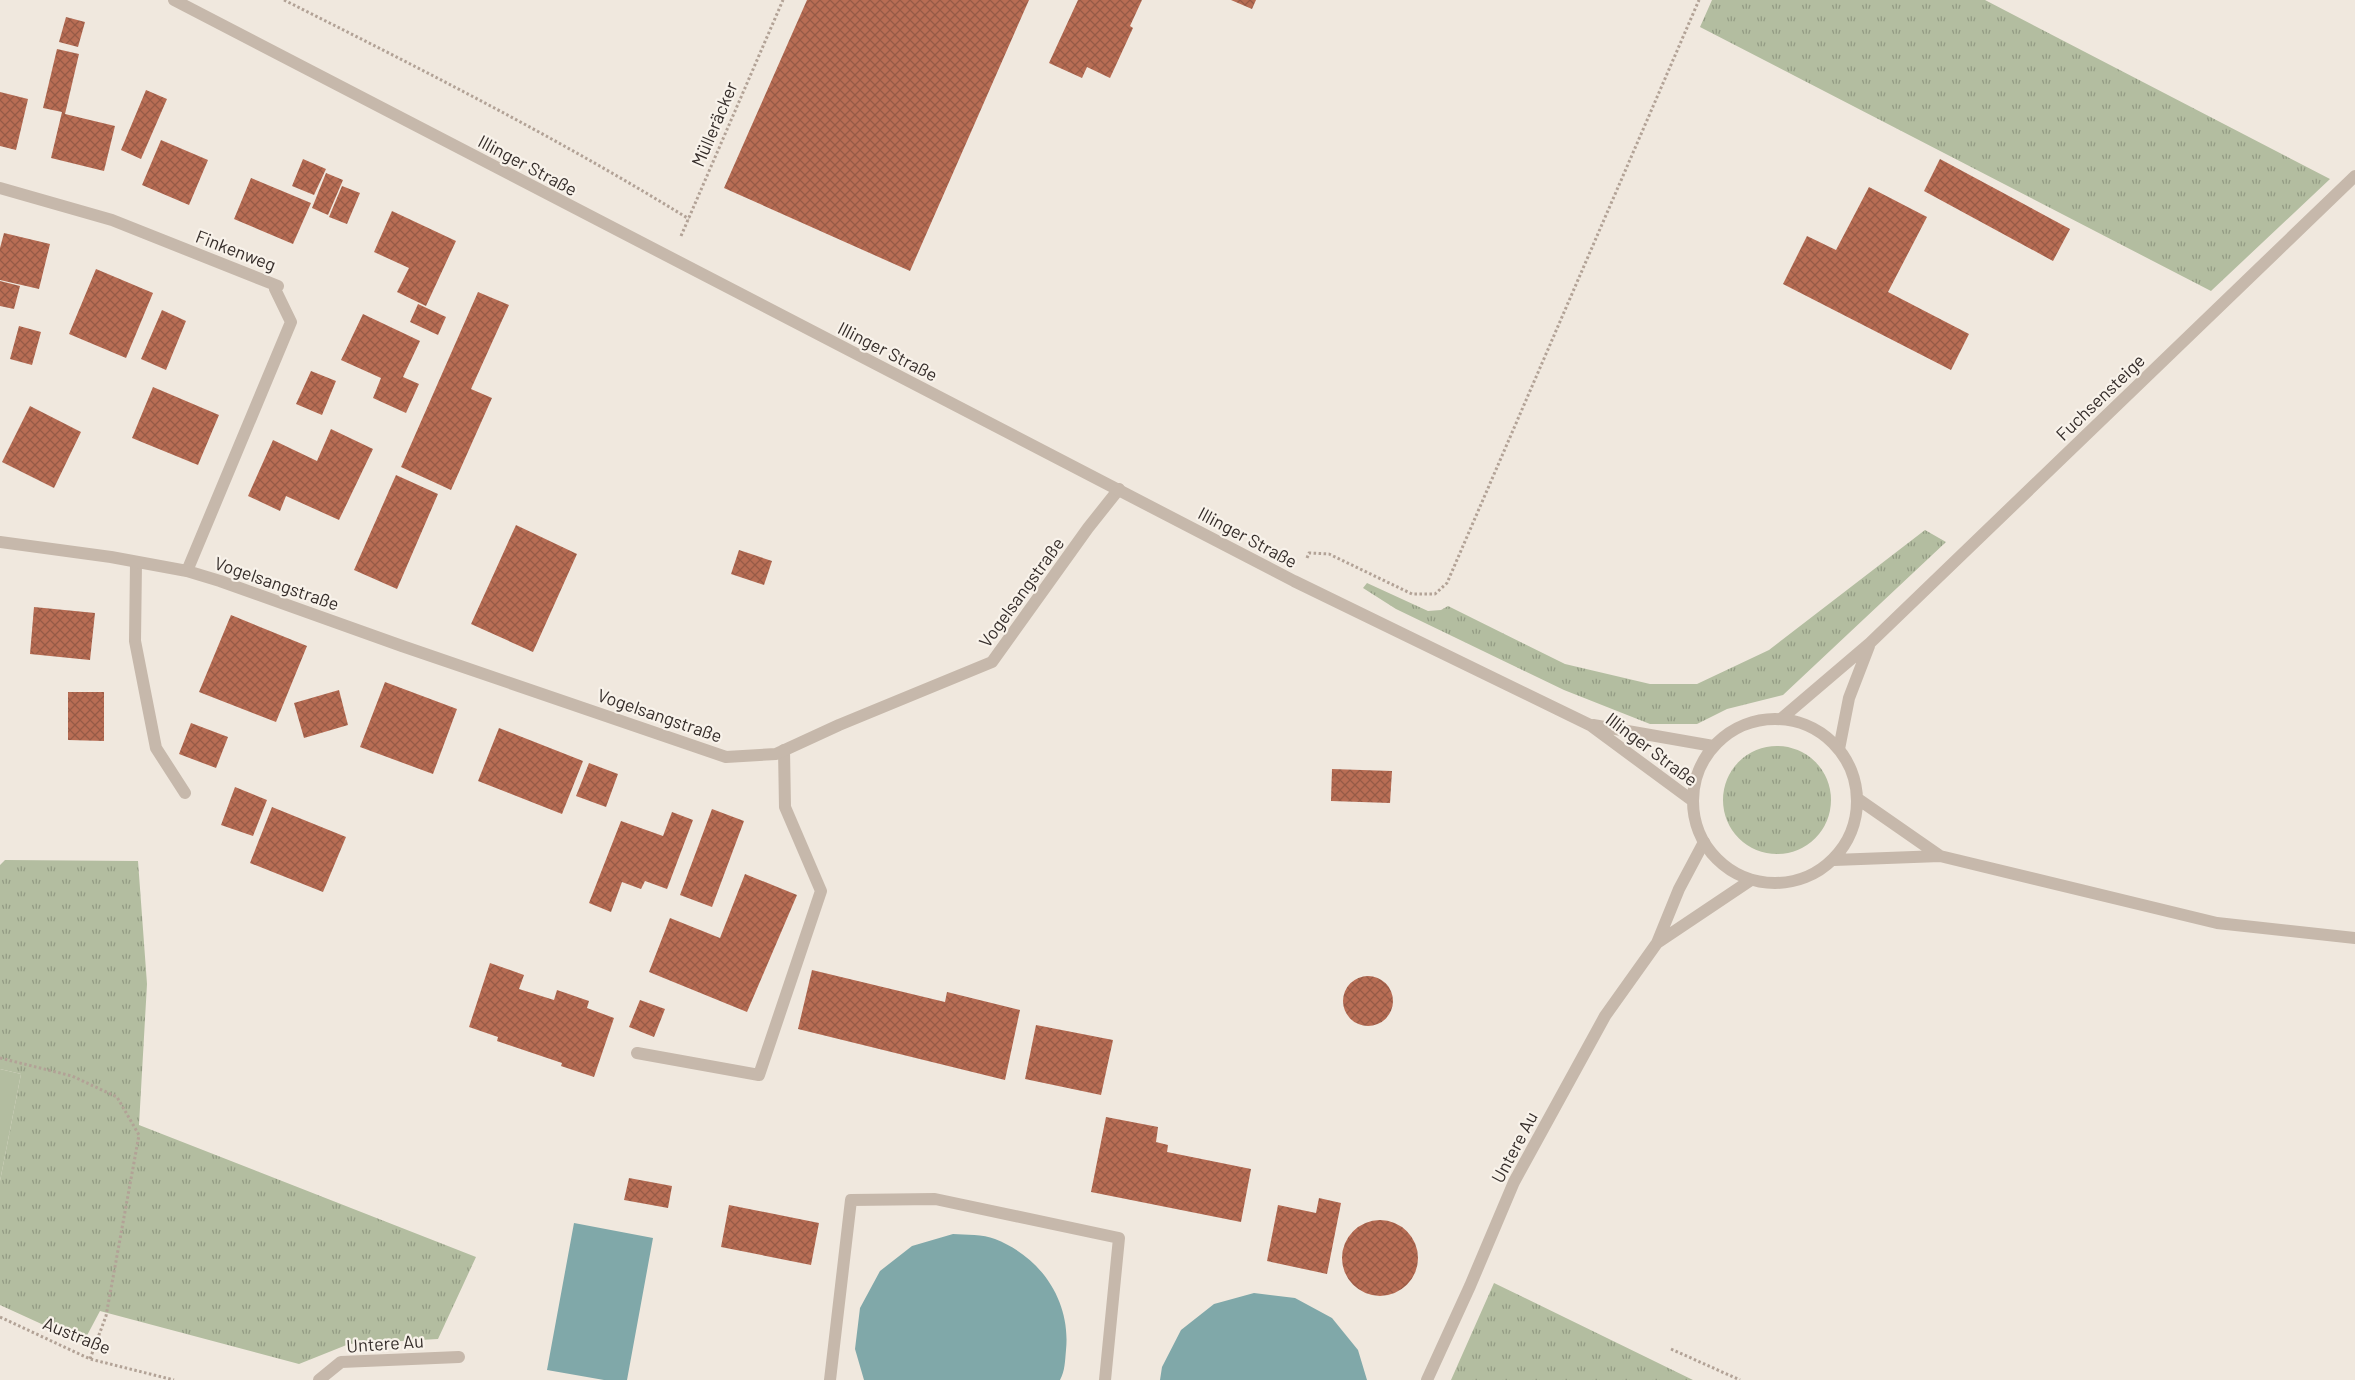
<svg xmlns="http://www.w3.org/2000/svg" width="2355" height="1380" font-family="Barlow,sans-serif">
	<defs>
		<pattern id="grass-tufts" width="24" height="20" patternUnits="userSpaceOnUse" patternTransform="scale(1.25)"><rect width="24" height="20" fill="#b3bda0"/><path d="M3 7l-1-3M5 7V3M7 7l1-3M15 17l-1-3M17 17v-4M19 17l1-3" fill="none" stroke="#929a83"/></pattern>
		<pattern id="building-cross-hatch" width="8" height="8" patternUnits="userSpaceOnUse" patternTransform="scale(1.25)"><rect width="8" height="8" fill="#b86d54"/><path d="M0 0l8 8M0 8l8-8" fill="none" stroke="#965a46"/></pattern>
	</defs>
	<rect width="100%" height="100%" fill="#f0e8de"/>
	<!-- grass -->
	<path fill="url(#grass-tufts)" d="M1712,0H1985L2330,179L2211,291L1700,27Z
		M1925,530L1946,542L1783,695L1727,709L1697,724H1650L1564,690L1396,609L1363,588L1367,583L1428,611L1441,610L1448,606L1565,664L1650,684H1697L1769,650Z
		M1723 800a54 54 0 1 1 108 0a54 54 0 1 1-108 0Z
		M5,860L138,861L147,984L139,1125L476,1257L438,1339L349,1344L299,1364L100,1311L83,1343L0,1305V1181L21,1074L0,1069V865Z
		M1494,1283L1693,1380H1451Z"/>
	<!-- garden -->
	<path fill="#b3bda0" d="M0,1069L21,1074L0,1181Z"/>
	<!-- water -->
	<path fill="#80a8a9" d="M574,1223L653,1238L627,1380H604L547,1370Z
		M953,1234C966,1235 983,1234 995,1239C1041,1257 1071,1301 1066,1350C1065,1361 1065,1371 1060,1380H864L855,1349L860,1308L880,1271L912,1246Z
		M1254,1293L1295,1298L1332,1318L1358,1350L1367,1380H1160L1162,1367L1181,1330L1214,1304Z"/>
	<!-- building -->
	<path fill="url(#building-cross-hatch)" d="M807,0H1029L910,271L724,188Z
		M1078,0H1142L1130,26L1133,28L1110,78L1087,67L1082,78L1049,63Z
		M1231,0H1256L1252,9Z
		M66,17L85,22L78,47L59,42Z
		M57,49L79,54L65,114L115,126L104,171L51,158L62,112L43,108Z
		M146,90L167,99L141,159L121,150Z
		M0,92L28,99L16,150L0,146Z
		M161,140L208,160L189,205L142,185Z
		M303,159L326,169L314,195L292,186Z
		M1940,159L2070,229L2053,261L1924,191Z
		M326,173L343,180L328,215L312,208Z
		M251,178L311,203L293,244L234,219Z
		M342,186L360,193L347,224L329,217Z
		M1869,187L1927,217L1888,292L1969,334L1951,370L1783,284L1807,236L1836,250Z
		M392,211L456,241L426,306L397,292L409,268L374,252Z
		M4,233L50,244L39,289L0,280V248Z
		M96,269L153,293L126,358L69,334Z
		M0,281L20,286L14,309L0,306Z
		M478,292L509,305L471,389L492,398L451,490L401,467Z
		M418,304L446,317L438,335L410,322Z
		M162,310L186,321L166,370L141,359Z
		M363,314L420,341L403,377L419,384L406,413L373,398L381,378L341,360Z
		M19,326L41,332L32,365L10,359Z
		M311,371L336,381L322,415L296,404Z
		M153,387L219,415L198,465L132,438Z
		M30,406L81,432L54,488L2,462Z
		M331,429L373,449L339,520L286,496L280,511L248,496L273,440L317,461Z
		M396,475L438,494L397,589L354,570Z
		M516,525L577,554L533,652L471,624Z
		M739,550L772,561L764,585L731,574Z
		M34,607L95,613L90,660L30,654Z
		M231,615L307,646L276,722L199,692Z
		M385,682L457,709L433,774L360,747Z
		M339,690L348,725L304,738L294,703Z
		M68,692H104V741L68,740Z
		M191,723L228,737L216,768L179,754Z
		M499,728L583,761L562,814L478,781Z
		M589,763L618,774L606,807L576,796Z
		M1332,769L1392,771L1390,803L1331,801Z
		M235,787L267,800L253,836L221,825Z
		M272,807L346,837L323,892L250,863Z
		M712,809L744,821L712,907L680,895Z
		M672,812L693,820L667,889L645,881L641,889L622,882L611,912L589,903L621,821L663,836Z
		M745,874L797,895L747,1012L649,972L670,918L720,938Z
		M490,963L524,975L519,989L554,1000L557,990L589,1001L587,1008L614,1018L594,1077L561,1066L562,1063L497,1041L498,1037L469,1027Z
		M812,970L945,1002L947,992L1020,1010L1005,1080L798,1029Z
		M1343 1001a25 25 0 1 1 50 0a25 25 0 1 1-50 0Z
		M640,1000L665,1009L654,1037L629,1027Z
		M1036,1025L1113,1040L1101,1095L1025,1079Z
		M1106,1117L1158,1127L1156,1142L1168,1145L1167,1152L1251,1169L1241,1222L1091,1192Z
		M629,1178L672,1186L668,1208L624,1200Z
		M1319,1198L1341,1203L1327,1274L1267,1261L1278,1205L1316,1213Z
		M729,1205L819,1223L811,1265L721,1247Z
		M1342 1258a38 38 0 1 1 76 0a38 38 0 1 1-76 0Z"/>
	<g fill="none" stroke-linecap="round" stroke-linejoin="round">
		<!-- path -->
		<path stroke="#b2a296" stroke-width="3" stroke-dasharray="2.5 2.5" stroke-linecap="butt" d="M284,0C421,69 558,138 689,219
			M681,236L783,0
			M1307,558L1309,553L1329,554L1412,594H1435L1447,583L1699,0
			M0,1058L72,1076L117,1097L139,1135L106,1316L90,1359
			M0,1317L90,1359L174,1380
			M1671,1349L1740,1380"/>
		<!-- service -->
		<path stroke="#c6b8ab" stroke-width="12" d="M136,563L135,641L156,748L185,793
			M1657,943L1751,880
			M637,1053L759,1075L821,891L785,807L784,750
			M319,1380L341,1362L459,1357
			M830,1380L851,1200L935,1199L1119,1238L1105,1380
			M1427,1380L1470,1286L1514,1182L1605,1016L1657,943L1679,889L1704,842"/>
		<!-- minor -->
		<path stroke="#c6b8ab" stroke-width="12" d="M0,188L112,220L278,286L275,289L291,322L187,571
			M0,542L111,557L187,571L220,581L402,646L726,757L776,754L839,725L992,662L1088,528L1119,489
			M1782,718L1870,643L2355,176
			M1839,749L1849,698L1869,646"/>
		<!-- tertiary -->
		<path stroke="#c6b8ab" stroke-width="12" d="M174,0L1294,581L1590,725L1693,801
			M1693 801a82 82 0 1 1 164 0a82 82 0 1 1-164 0Z
			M1593,725L1713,746
			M1858,799L1940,856
			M1834,860L1940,856L2217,923L2355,938"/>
	</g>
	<g text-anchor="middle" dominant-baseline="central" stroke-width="4.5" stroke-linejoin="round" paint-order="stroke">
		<!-- street labels -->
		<g font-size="18" fill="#352d2a" stroke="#f8f2ea">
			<text transform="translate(714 124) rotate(-67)">Mülleräcker</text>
			<text transform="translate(528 165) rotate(28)">Illinger Straße</text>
			<text transform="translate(236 250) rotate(21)">Finkenweg</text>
			<text transform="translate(888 351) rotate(27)">Illinger Straße</text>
			<text transform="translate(2100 397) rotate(-44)">Fuchsensteige</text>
			<text transform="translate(1248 537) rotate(28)">Illinger Straße</text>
			<text transform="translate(277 583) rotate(19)">Vogelsangstraße</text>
			<text transform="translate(1021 592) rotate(-54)">Vogelsangstraße</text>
			<text transform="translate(660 715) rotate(19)">Vogelsangstraße</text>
			<text transform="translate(1652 749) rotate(37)">Illinger Straße</text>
			<text transform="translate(1514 1147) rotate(-62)">Untere Au</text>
			<text transform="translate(77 1335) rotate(22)">Austraße</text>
			<text transform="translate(385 1343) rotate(-4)">Untere Au</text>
		</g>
	</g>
</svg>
